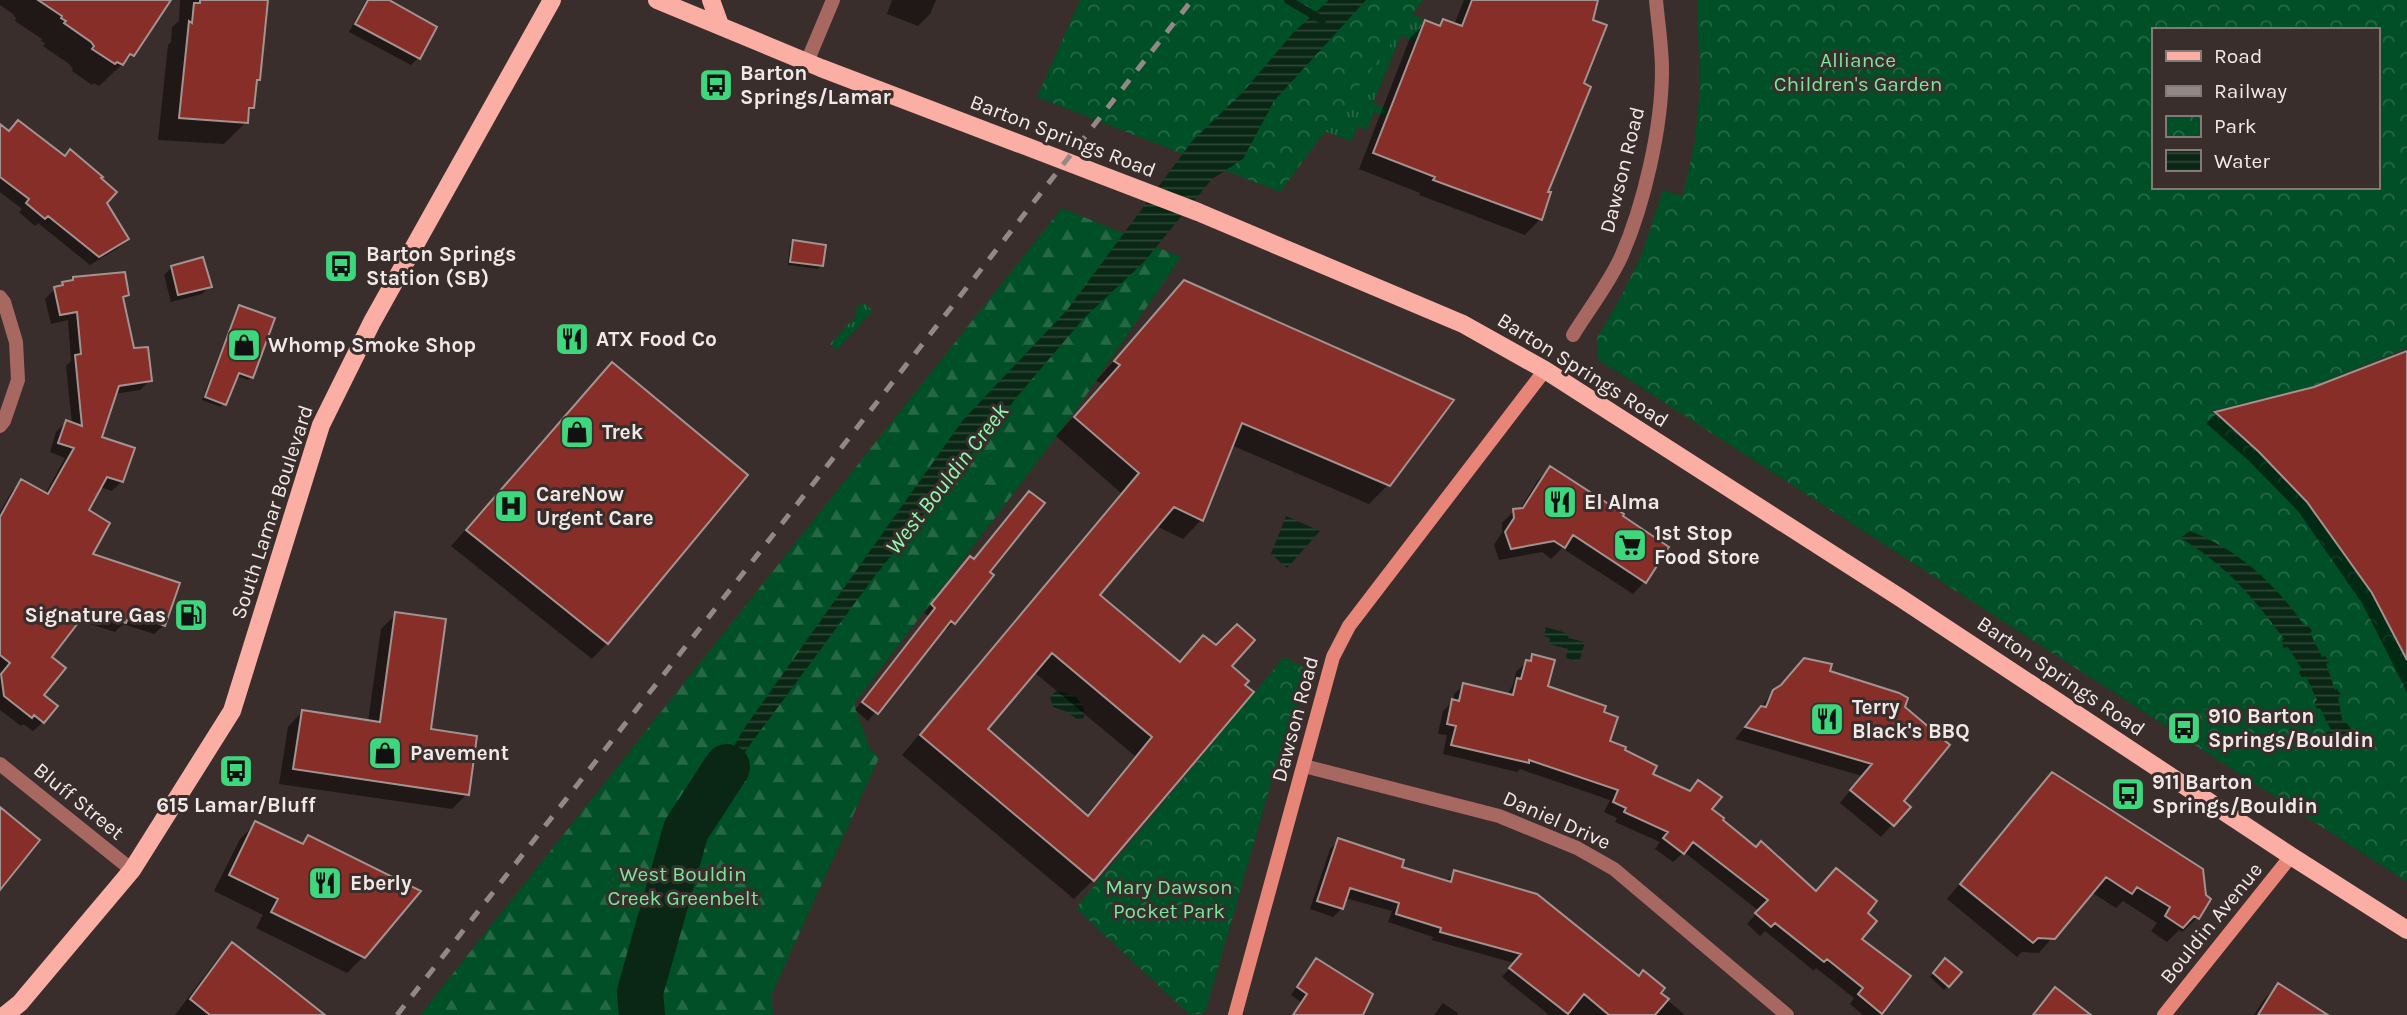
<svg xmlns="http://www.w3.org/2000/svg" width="2407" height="1015" font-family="Karla,sans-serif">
	<defs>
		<pattern id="grass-tufts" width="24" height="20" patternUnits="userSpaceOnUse" patternTransform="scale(1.75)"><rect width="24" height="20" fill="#004f26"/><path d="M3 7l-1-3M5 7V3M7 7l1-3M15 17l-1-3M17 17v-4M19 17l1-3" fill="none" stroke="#266846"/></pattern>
		<pattern id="forest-firs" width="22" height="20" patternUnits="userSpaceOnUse" patternTransform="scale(1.75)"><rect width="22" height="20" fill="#004f26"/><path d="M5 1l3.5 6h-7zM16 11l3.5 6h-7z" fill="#266846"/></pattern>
		<pattern id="park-crowns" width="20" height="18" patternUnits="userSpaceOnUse" patternTransform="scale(1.75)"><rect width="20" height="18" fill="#004f26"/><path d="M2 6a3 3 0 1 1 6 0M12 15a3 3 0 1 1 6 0" fill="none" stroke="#266846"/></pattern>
		<pattern id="water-rules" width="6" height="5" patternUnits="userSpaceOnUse" patternTransform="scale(1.75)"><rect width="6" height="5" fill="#0a2614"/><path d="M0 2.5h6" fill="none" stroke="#2e4636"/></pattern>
	</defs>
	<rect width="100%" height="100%" fill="#3a2e2c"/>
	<!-- grass -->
	<path fill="url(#grass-tufts)" d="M1410,12L1423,20L1415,41L1401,36L1373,103L1387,109L1385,116L1374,112L1367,130L1358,126L1351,141L1308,125Z
		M863,302L873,311L837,350L830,344L858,314L854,311Z"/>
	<!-- forest -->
	<path fill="url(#forest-firs)" d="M1062,208L1181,257L1069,420L854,704L870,749L879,758L771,996L773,1015H420Z"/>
	<!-- park -->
	<path fill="url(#park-crowns)" fill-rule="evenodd" d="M1080,0H1423L1280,192L1037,97Z
		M1697,0H2407V348L2313,386L2212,411L2257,452L2306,503L2373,591L2407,660V882L1597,359V338L1621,297L1642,254L1663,190L1683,196L1695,141L1700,85ZM2153,30H2377V187H2153Z
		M1284,657L1310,671L1282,745L1205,1013L1190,1015L1076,908Z"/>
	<!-- water -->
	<path fill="url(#water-rules)" d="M1329,0H1366L1274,101L1243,159L1212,179L1143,263L1084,318L1016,398L874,577L685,833L743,730L963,420L1067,310L1193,140L1243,92L1293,33Z
		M1286,516L1320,531L1287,568L1271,554Z
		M2190,531C2239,550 2276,584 2305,627L2308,625L2312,631L2310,633L2322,657L2325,656L2329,662L2326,664L2335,690L2337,689L2341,695L2338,698L2343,723L2346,722L2351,729L2346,731L2347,743L2336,749L2334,739H2330L2326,733L2331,730L2320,708L2317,709L2314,703L2317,700L2306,676L2302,678L2299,672L2302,669L2288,647L2284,648L2281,642L2284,639C2255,599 2224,563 2180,538Z
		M1546,627L1569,634L1568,638L1585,642L1579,662L1566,658L1568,649L1549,644L1550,638L1544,636Z
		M1056,691L1076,696L1084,709V718L1077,719L1065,711L1053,707L1050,697Z"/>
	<!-- shadow -->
	<path fill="#0007" fill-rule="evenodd" d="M0,0H156L132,55L99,86L94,83L92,85L72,71L73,69L69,64L43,46L45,43L41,41L42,39L15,21L16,18L13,14L0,5Z
		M180,0H267L253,108L247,114L246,122L224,144L158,140L168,45L171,42L172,27L179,21Z
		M366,0H388L418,58L411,65L349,32Z
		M892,0H936L930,14L918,26L887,14Z
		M1464,0H1596L1540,219L1525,235L1419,195L1420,193L1359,169L1410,38L1426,22L1437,27L1443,21L1454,25Z
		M0,127L105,203L127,239L118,248L90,265L38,223L35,226L19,212L22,209L0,192Z
		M794,242L821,265L818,269L788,265L790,245Z
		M172,267L210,286L202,294L171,302L164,275Z
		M74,279L127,294L122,300L133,350L150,380L140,390L114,394L100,438L122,481L112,491L100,487L86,511L90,555L164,625L154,634L123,624L115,632L78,620L49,657L42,695L43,722L33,731L23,724L21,726L0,710V676L2,674L0,672V512L12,491L21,481L45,494L65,458L50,452L56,432L66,422L72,424L66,366L71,361L68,320L51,324L45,299L55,289Z
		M1184,282L1388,485L1369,504L1231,445L1201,520L1183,539L1156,526L1097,595L1178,663L1203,637L1229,666L1243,685L1251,692L1093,880L1074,899L902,755L1121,493L1056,436L1103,384L1096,381ZM1034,672L1135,756L1086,816L986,730Z
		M240,307L251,377L248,380L236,376L221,407L202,400L236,310Z
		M2407,353V692L2362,603L2298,511L2249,461L2206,423L2216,414L2315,389Z
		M612,364L607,643L592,659L451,546Z
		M1550,468L1620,517L1644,582L1633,594L1562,548L1551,559L1542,552L1499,560L1494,545L1502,532V523L1514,511L1520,509L1538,480Z
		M973,561L987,572L953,623L946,630L943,628L868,721L855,710L929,616L924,613L963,566Z
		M396,614L429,731L467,794L452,809L279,784L288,727L302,712L368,722L381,629Z
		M1533,656L1546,687L1608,742L1623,751L1651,775L1688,792L1698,782L1710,810L1720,820L1815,893L1866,913L1860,940L1881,1012L1879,1015H1863L1850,1004L1854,998L1816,968L1814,971L1765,931L1760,936L1747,924L1759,911L1684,852L1673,862L1655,849L1660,842L1615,822L1617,818L1604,812L1610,800L1520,769L1517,772L1443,754L1447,735L1438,734L1443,711L1453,701L1454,694L1464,685L1507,695L1513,685L1516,672Z
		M1828,673L1903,708L1902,801L1908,807L1881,837L1840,803L1862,776L1735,739L1774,691Z
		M2053,774L2197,918L2182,932L2179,930L2167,942L2151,931L2157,923L2123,901L2116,908L2091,892L2039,953L2022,952L2017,957L1947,899L2038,789Z
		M256,823L300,845L308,837L363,957L347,973L256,928L263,915L214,891L240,839Z
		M1339,840L1400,868L1445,882L1455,872L1659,993L1685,1015H1549L1502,977L1514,963L1432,940L1433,937L1388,922L1392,911L1345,898L1342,908L1333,917L1310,909L1330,849Z
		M232,944L321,1015H175L218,958Z
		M1316,960L1361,1015H1292L1301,1002L1291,995L1309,968Z
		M1945,960L1960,973L1944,990L1930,977Z
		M2278,985L2325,1015H2254L2263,1001Z
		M1443,1003L1458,1013L1457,1015H1434Z"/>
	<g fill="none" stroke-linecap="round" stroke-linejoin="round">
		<!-- stream -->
		<path stroke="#0a2614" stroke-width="8" d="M1288,0L1322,20"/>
		<!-- river -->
		<path stroke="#0a2614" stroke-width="46" d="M642,1015L640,992L686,830L727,767"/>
	</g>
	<!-- building -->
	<path fill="#862e27" stroke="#a29391" stroke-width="2" fill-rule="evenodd" d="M38,0H171L134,56L130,54L123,65L117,62L115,64L92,49L94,46L91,42L64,23L66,21L61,18L62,16Z
		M200,0H268L260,80H257L254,108H249L248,123L179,118L189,21L192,23L194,3H200Z
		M368,0H389L437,27L420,59L355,24Z
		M1472,0H1598L1593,20L1607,25L1584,83L1591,87L1548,192H1551L1542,220L1433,180L1435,177L1373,153L1425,20L1440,26L1443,19L1462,26Z
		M18,120L65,156L70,149L103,177L101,178L117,192L107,203L129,239L99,257L48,216L45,219L26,203L29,199L0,177V124L9,131Z
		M793,240L826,245L823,266L790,262Z
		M203,257L212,287L178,295L171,266Z
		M125,272L129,295L123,297L134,348L148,347L152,381L119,386L102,437L135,448L123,482L107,477L89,510L110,523L93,554L180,583L165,626L130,613L126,623L88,610L52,657L66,668L44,695L58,706L44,723L34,715L32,718L4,696L1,674L10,663L0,655V517L21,479L48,494L74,448L58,443L66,420L82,426L75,355L81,354L77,312L60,315L54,287L63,285L62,282L73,280V277Z
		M1184,280L1454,400L1390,486L1242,423L1203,521L1174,507L1100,595L1180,662L1203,635L1216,645L1237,624L1255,640L1232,666L1249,681L1245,685L1254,692L1094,881L920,735L1139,473L1074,417L1120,365L1114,361ZM1052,653L1152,737L1088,816L988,729Z
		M239,305L275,318L253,378L239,373L226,405L205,397Z
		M2407,351V660L2372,593L2307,502L2259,452L2215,412L2314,387Z
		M612,362L748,475L608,644L466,530Z
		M1550,466L1624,514L1623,516L1669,547L1646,583L1573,535L1565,548L1554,541L1511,549L1505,532L1514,518L1513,509L1523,508Z
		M1029,491L1045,503L990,572L994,575L955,624L951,621L878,714L862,702L935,608L931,604L970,556L974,559Z
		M395,612L446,619L431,729L477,736L469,795L293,769L302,710L380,722Z
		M1532,654L1555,660L1548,686L1606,706L1604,712L1618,717L1610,741L1626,747L1625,750L1657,766L1653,774L1690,791L1698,780L1722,797L1712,809L1724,818L1723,820L1756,847L1761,841L1816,891L1836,868L1877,901L1868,913L1877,921L1862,939L1911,976L1882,1014L1858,994L1863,988L1827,959L1824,962L1775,923L1771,927L1755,913L1768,900L1693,842L1684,854L1663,838L1668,832L1624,812L1626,808L1613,802L1618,790L1529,760V763L1451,745L1456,726L1447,724L1452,699L1459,701L1463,683L1513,695L1517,678L1521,679L1526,660L1531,661Z
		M1804,658L1832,664L1830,671L1899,693L1908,698L1905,707L1950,745L1904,801L1911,807L1894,826L1850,790L1872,764L1745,727L1761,706L1766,707L1773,690L1781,685Z
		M2052,772L2203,869L2206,895L2211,899L2199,919L2194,916L2183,928L2165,916L2170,907L2137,887L2132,894L2106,877L2055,939L2038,938L2033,943L1960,884Z
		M0,807L40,840L0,890Z
		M255,821L303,844L308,835L421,891L365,958L271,912L278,899L229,875Z
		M1338,838L1404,860L1402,867L1451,882L1454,870L1537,894L1639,976L1643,970L1665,988L1661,993L1669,999L1655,1015H1609L1584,994L1568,1014L1509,968L1521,954L1440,932L1441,928L1396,914L1399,903L1350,888L1343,909L1317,901Z
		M232,942L281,980L325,1015H210L190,999Z
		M1316,958L1373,994L1363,1015H1293L1307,994L1297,987Z
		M1945,958L1962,972L1949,987L1933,973Z
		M2278,983L2328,1015H2258Z
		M2055,987L2091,1015H2033Z"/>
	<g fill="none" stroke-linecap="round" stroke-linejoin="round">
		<!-- street -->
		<path stroke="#a66860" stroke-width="14" d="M807,62L833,0
			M0,297L4,302L16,342L18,380L4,421L0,426
			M1573,335C1589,309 1608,285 1621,257C1644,205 1662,127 1662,70C1662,47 1658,23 1656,0
			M0,764L132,870
			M1304,766L1499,816L1577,848L1614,869L1787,1015"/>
		<!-- secondary -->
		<path stroke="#e78579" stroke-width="14" d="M1235,1015L1333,657L1349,626L1545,370
			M2164,1015L2291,856"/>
		<!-- primary -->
		<path stroke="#fbaea3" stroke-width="18" d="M657,0L821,68L1198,212L1463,324L1545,370L1899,597L2291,856L2407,930
			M711,0L720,25
			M5,1015L20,1003L132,870L232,711L321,425L372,322L552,0"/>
		<!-- rail -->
		<path stroke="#928886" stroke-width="5" stroke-dasharray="12 12" stroke-linecap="butt" d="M397,1015L1192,0"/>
	</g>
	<!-- icons -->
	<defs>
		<g id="bus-square" transform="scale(1.75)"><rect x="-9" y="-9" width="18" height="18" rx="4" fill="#3ed77d" stroke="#3a2e2c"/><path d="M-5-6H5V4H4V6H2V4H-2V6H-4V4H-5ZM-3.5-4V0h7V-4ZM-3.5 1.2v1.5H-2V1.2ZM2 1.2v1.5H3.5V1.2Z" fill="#111"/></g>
		<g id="restaurant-square" transform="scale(1.75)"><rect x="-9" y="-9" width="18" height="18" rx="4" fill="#3ed77d" stroke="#3a2e2c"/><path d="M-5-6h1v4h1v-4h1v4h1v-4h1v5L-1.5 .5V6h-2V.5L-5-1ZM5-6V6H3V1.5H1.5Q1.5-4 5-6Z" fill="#111"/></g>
		<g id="shop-square" transform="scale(1.75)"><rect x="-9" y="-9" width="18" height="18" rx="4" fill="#3ed77d" stroke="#3a2e2c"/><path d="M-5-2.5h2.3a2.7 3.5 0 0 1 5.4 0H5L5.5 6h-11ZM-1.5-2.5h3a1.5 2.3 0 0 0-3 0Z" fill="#111"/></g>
		<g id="hospital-square" transform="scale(1.75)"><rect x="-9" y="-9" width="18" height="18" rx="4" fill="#3ed77d" stroke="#3a2e2c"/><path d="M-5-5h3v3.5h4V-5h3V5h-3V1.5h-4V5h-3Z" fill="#111"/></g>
		<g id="supermarket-square" transform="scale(1.75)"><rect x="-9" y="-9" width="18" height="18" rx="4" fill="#3ed77d" stroke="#3a2e2c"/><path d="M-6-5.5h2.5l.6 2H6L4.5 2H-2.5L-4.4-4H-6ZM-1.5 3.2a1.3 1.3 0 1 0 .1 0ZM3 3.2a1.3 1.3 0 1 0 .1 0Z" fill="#111"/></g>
		<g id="fuel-square" transform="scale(1.75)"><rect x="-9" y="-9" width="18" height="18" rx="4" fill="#3ed77d" stroke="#3a2e2c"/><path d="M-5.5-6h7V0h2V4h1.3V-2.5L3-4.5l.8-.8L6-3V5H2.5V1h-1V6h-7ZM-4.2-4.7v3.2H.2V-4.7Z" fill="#111"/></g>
	</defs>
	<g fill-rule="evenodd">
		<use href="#bus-square" x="716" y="85"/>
		<use href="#bus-square" x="341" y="266"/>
		<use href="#restaurant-square" x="572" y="339"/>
		<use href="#shop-square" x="244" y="345"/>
		<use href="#shop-square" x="577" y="432"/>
		<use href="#restaurant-square" x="1560" y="502"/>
		<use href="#hospital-square" x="511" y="506"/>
		<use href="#supermarket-square" x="1630" y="545"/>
		<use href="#fuel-square" x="191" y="615"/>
		<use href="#restaurant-square" x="1827" y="719"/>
		<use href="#bus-square" x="2184" y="728"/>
		<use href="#shop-square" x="385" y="753"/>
		<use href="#bus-square" x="236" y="771"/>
		<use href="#bus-square" x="2128" y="794"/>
		<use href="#restaurant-square" x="325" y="883"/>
	</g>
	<g text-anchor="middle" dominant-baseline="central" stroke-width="6" stroke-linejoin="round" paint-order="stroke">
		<!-- park labels -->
		<g font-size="21" fill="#75e89b" stroke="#3a2e2c">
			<text x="1858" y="60">Alliance<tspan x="1858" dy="24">Children's Garden</tspan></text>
			<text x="683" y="874">West Bouldin<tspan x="683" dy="24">Creek Greenbelt</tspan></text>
			<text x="1169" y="887">Mary Dawson<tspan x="1169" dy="24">Pocket Park</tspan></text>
		</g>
		<!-- poi labels -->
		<g font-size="21" font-weight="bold" fill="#f1e9e7" stroke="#3a2e2c" text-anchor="start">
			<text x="740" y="73">Barton<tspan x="740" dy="24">Springs/Lamar</tspan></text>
			<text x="366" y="254">Barton Springs<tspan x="366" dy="24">Station (SB)</tspan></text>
			<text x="596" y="339">ATX Food Co</text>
			<text x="268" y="345">Whomp Smoke Shop</text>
			<text x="602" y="432">Trek</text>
			<text x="536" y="494">CareNow<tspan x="536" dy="24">Urgent Care</tspan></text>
			<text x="1584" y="502">El Alma</text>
			<text x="1654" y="533">1st Stop<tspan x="1654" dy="24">Food Store</tspan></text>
			<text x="166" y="615" text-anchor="end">Signature Gas</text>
			<text x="1852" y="707">Terry<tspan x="1852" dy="24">Black's BBQ</tspan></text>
			<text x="2208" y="716">910 Barton<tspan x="2208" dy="24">Springs/Bouldin</tspan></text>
			<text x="410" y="753">Pavement</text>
			<text x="2152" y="782">911 Barton<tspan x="2152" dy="24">Springs/Bouldin</tspan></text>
			<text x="236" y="805" text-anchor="middle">615 Lamar/Bluff</text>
			<text x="350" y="883">Eberly</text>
		</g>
		<!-- street labels -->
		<g font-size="21" fill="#f1e9e7" stroke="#3a2e2c">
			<text transform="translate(1063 136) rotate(21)">Barton Springs Road</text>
			<text transform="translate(1622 170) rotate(-76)">Dawson Road</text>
			<text transform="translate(1583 370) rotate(32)">Barton Springs Road</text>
			<text transform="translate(272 512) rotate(-72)">South Lamar Boulevard</text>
			<text transform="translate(2061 676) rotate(34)">Barton Springs Road</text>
			<text transform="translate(1295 719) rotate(-75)">Dawson Road</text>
			<text transform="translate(79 801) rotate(39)">Bluff Street</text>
			<text transform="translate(1557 820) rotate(24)">Daniel Drive</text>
			<text transform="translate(2211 923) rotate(-51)">Bouldin Avenue</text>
		</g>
		<!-- water labels -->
		<g font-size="23" font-style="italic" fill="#8afdaf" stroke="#3a2e2c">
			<text transform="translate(947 479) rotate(-52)">West Bouldin Creek</text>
		</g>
	</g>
	<!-- legend -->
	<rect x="2152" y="28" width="228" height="161" fill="#3a2e2c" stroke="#837977" stroke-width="2"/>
	<rect x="2166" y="51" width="35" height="10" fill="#fbaea3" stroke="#837977" stroke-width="2"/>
	<text x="2214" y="63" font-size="21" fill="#f1e9e7">Road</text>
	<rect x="2166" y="86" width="35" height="10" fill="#928886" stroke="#837977" stroke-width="2"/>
	<text x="2214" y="98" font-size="21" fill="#f1e9e7">Railway</text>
	<rect x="2166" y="116" width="35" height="21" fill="url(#park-crowns)" stroke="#837977" stroke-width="2"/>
	<text x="2214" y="133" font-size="21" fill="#f1e9e7">Park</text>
	<rect x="2166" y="150" width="35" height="21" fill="url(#water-rules)" stroke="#837977" stroke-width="2"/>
	<text x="2214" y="168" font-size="21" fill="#f1e9e7">Water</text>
</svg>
